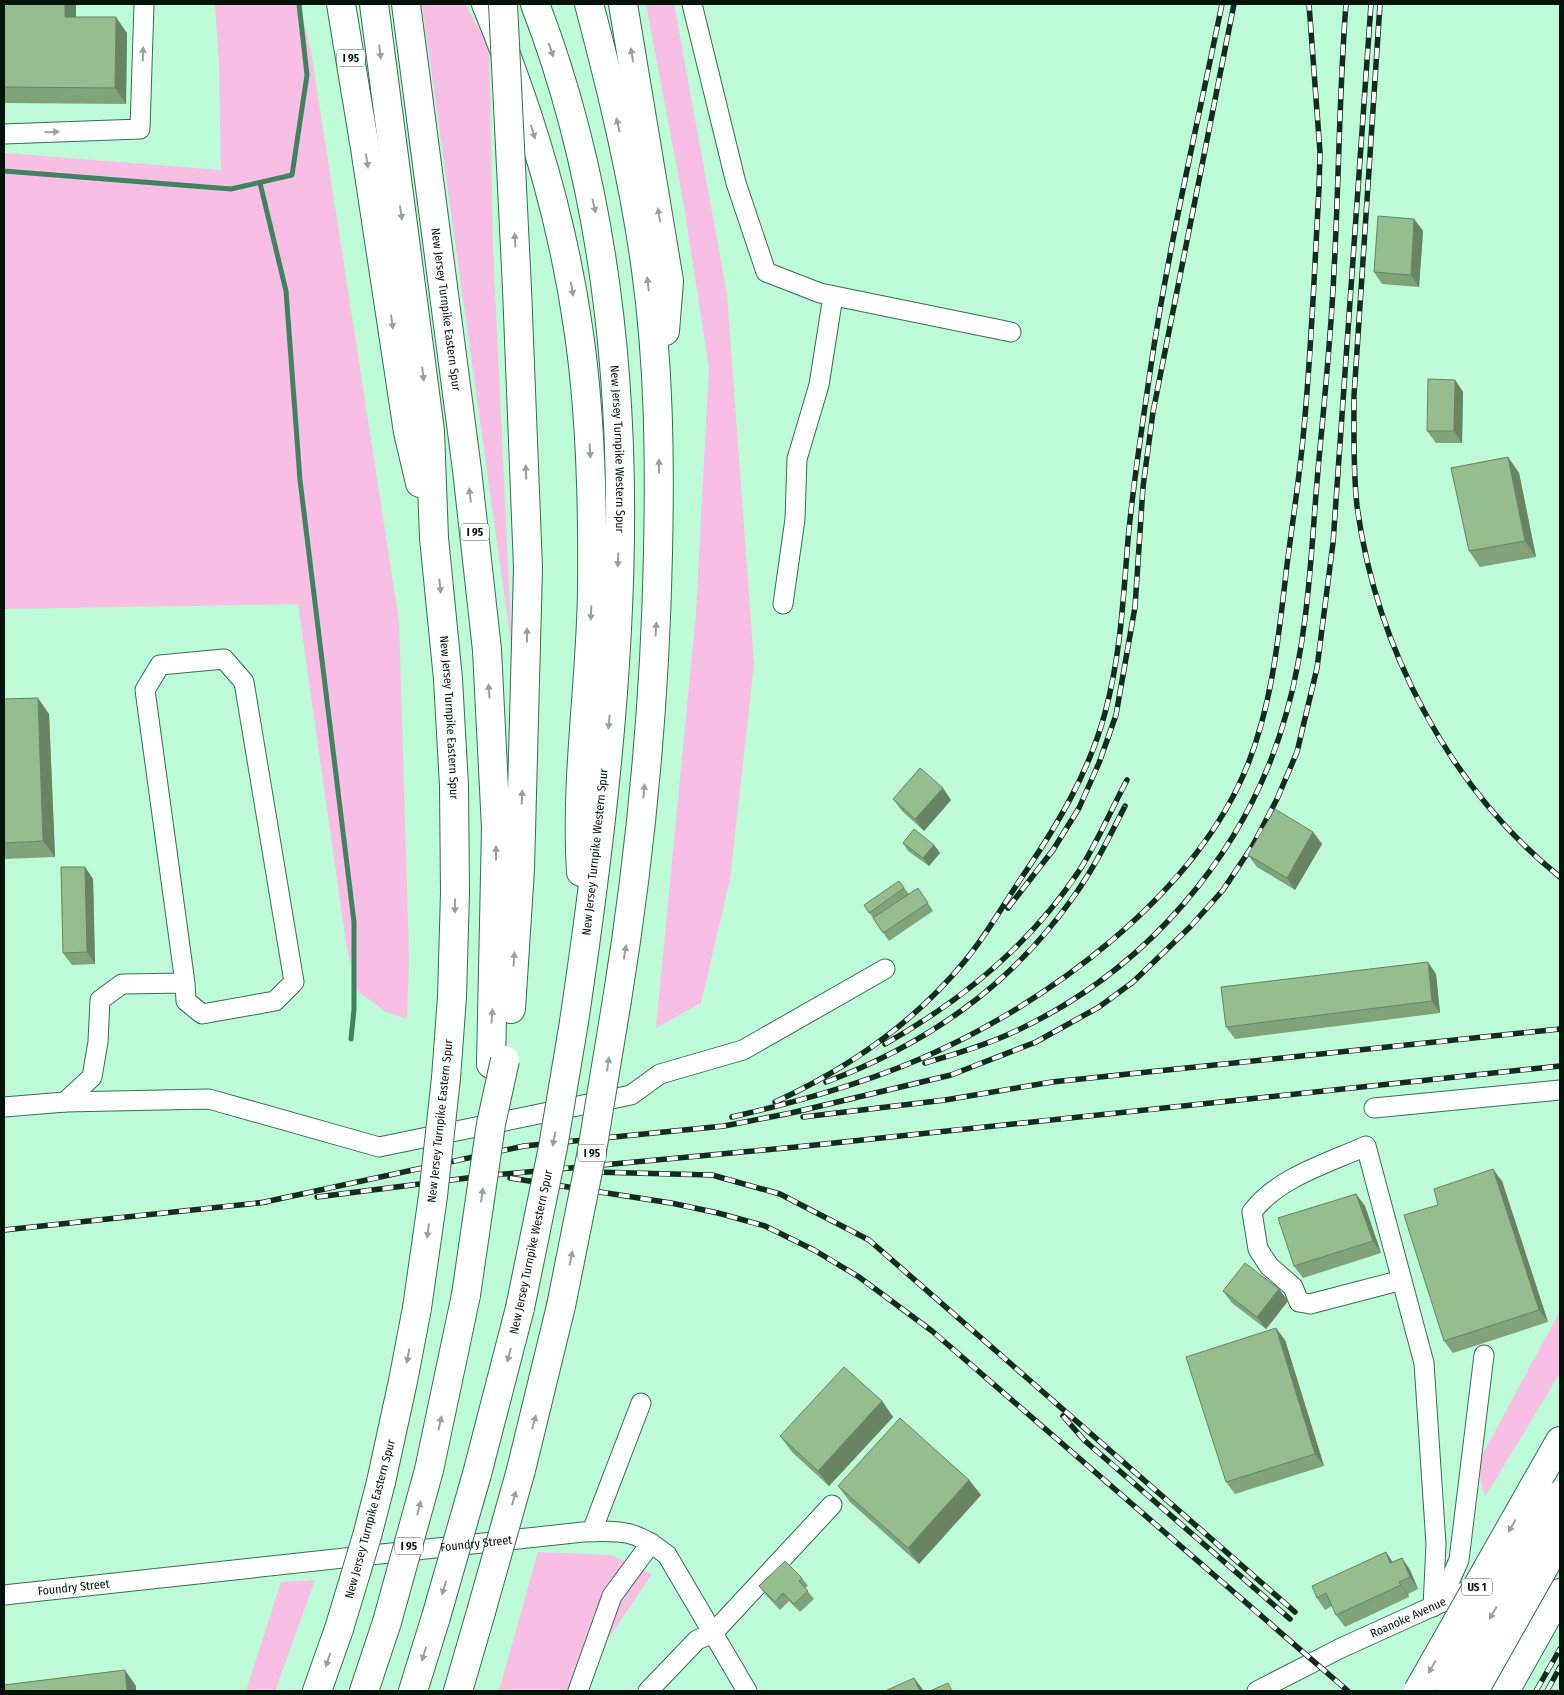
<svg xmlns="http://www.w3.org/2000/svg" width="1564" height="1695" font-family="'Fira Sans Condensed',sans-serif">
	<rect width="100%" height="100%" fill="#bcfad8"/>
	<!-- green -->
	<path fill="#f8bee3" d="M215,4H300L311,51L399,621L409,957L407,1019L386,1012L356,990L346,942L298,604L4,609V153L221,170L219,61Z
		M422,4H465L489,46L493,248L512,650Z
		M646,4H674L727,294L754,664L730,879L701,1003L656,1028L696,613L709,368L684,206Z
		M1560,1311V1373L1485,1497L1477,1465Z
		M538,1552L611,1555L652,1574L606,1642L589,1691H499Z
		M315,1580L275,1691H246L281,1582Z"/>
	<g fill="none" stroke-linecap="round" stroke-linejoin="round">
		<!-- stream -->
		<path stroke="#3f8361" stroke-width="5" d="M4,171L231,189L292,175L307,75L299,4
			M260,183L286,291L300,480L354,922V1009L351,1039"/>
		<!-- minor casing -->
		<g stroke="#336f52" stroke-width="21">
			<g id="minor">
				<path d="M692,4L736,183L766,272L820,293L1011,332"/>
				<path d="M4,134L140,129L144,4"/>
				<path d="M783,604L795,519L797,459L819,385L833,296"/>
				<path d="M65,1102L92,1077L98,1042L100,1000L122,984L185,983L145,690L160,665L224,659L244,682L294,982L275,1001L202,1014L186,1001L185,983"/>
				<path d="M4,1107L65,1102L209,1099L379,1147L631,1095L660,1074L743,1050L885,969"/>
				<path d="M1374,1108L1560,1090"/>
				<path d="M1402,1280L1310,1304L1299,1302L1293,1287L1269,1266L1258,1249L1252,1212C1277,1178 1328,1163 1366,1146L1424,1363L1436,1544L1433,1607"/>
				<path d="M592,1531L641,1403"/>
				<path id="s1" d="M4,1595L583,1532C622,1530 636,1530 667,1555L747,1691"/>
				<path d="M1440,1603L1459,1560L1484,1355"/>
				<path d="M578,1691L612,1596L651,1543"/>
				<path d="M648,1691L697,1640L713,1633L832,1505"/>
				<path id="s2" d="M1257,1691L1341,1648L1480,1585"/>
			</g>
		</g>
		<!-- highway casing -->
		<g stroke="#336f52" stroke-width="30">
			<g id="highway">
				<path d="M341,4L365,148L408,432L420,483"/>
				<path id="s3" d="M374,4L430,431L434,538L448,679L454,786L455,893L452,997L446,1078"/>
				<path id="s4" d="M406,4L467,470L487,650L496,828L491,1064"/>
				<path d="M486,4C529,108 562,216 578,327C591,413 593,502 592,589C591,683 575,778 581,872"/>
				<path id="s5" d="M535,4C660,329 624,685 574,1022"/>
				<path d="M589,4C612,91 634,181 646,270C659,364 660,458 658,553C655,703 641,852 617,1000"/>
				<path d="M623,4L669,281L665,331"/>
				<path d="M511,1009L520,869L528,568L517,289"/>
				<path d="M429,1470L466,1295"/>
				<path d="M521,1470L561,1306"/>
				<path d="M477,1474L520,1308"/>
				<path d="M381,1482L403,1381L417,1308"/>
				<path d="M1536,1483L1560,1441"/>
				<path d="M317,1691L339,1629"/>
				<path d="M364,1691L387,1622"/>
				<path d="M413,1691L436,1617"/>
				<path d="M458,1691L481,1612"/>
				<path d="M1505,1691L1560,1593"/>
			</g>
		</g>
		<!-- minor -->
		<use href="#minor" stroke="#fff" stroke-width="19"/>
		<!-- highway -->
		<use href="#highway" stroke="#fff" stroke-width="28"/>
		<!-- rail casing -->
		<g stroke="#132c1e" stroke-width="5.5">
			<path id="rail" d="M1380,4L1354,396C1354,433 1353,470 1357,506C1376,647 1449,788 1560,877
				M1008,908L1053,850L1079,808L1099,763L1116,715L1135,607L1143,487L1153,412L1234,4
				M885,1044C961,1001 1030,945 1079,871C1097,843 1111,810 1127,780
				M925,1063C952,1055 980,1047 1007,1035C1143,975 1248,854 1287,711C1309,633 1311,550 1318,470C1324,404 1331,338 1334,271C1339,182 1339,93 1346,4
				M826,1082C927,1044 1009,987 1072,899C1093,870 1109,838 1125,806
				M775,1102C847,1069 913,1024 964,962C987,935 1004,903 1024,874C1058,824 1089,772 1105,713C1121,653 1123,600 1128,540C1133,484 1142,428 1150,372C1168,249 1197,126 1222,4
				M732,1117C796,1102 859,1085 920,1059C1046,1005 1196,895 1248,764C1273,701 1279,632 1287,565C1292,526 1298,487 1302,448C1311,363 1314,275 1319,189L1320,152L1309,4
				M803,1117L945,1100L1052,1082L1560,1029
				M593,1172L712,1175L780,1194L869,1240L1295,1612
				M510,1178L671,1203L718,1213L765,1226L814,1250L859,1277L932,1331L1348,1691
				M317,1197L483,1176L796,1147L1560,1066
				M260,1203L524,1146L724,1126L791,1113L951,1075L1036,1042L1099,1007L1133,982L1191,926L1223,890L1253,845L1277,799L1297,752L1317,668L1333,543L1371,4
				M4,1230L267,1202
				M1063,1416L1084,1440L1290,1619
				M1536,1691L1560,1649
				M1547,1691L1560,1667"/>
		</g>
		<!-- rail -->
		<use href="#rail" stroke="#fff" stroke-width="4" stroke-dasharray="11" stroke-linecap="butt"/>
		<!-- highway-bridge casing -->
		<g stroke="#336f52" stroke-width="30" stroke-linecap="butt">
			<path id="highway-bridge" d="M503,4L517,289
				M466,1295L491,1124L505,1060
				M561,1306L592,1151L617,1000
				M417,1308L433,1196L446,1078
				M520,1308L553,1147L574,1022
				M481,1612L521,1470
				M436,1617L477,1474
				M387,1622L429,1470
				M339,1629L367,1536L381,1482
				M1418,1691L1536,1483
				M1449,1691L1560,1495
				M1474,1691L1560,1539"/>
		</g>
		<!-- highway-bridge -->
		<use href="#highway-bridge" stroke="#fff" stroke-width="28"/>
	</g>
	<!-- wall -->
	<path fill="#80a37a" d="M4,4L76,17L127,33L126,104L4,103Z
		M1414,219L1423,231L1419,287L1382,284L1374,272Z
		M1455,380L1463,392L1462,443H1436L1427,431Z
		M1508,457L1519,473L1536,557L1480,567L1469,551Z
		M4,699L49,714L55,857L4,859Z
		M893,799L951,800L924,831L902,811Z
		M1313,832L1322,844L1295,890L1257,867L1248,855Z
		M903,843L934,845L940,853L929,866L908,851Z
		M85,867L93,879L95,964L72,965L63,953Z
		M899,881L909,894L918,888L933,911L889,941L864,905Z
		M1436,974L1440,1013L1235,1039L1226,1027Z
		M1502,1181L1548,1322L1453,1353L1444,1341L1438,1205Z
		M1356,1194L1365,1206L1381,1253L1303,1278L1294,1266Z
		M1279,1289L1288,1301L1266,1329L1232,1303L1223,1291Z
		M1285,1340L1324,1466L1235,1494L1226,1482Z
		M882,1401L893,1417L829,1486L792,1452L780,1436Z
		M969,1480L981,1495L919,1564L850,1502L838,1486Z
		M1386,1552L1392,1562L1402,1558L1410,1570L1418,1589L1408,1594L1409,1597L1345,1627L1336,1615L1332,1606L1325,1610L1317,1598Z
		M802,1578L808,1586L805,1588L814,1599L800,1612L789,1601L780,1610L765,1594L759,1586Z"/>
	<!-- shaded-wall -->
	<path fill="#688463" d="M65,4H76V33L65,17Z
		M116,17L127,33L126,104L115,88Z
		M1414,219L1423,231L1419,287L1411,275Z
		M1455,380L1463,392L1462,443L1454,431Z
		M1508,457L1519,473L1536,557L1525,541Z
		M38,698L49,714L55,857L43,841Z
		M943,788L951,800L924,831L915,819Z
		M1313,832L1322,844L1295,890L1287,878Z
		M934,845L940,853L929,866L923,858Z
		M85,867L93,879L95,964L87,952Z
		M1428,962L1436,974L1440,1013L1432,1001Z
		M1493,1169L1502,1181L1548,1322L1539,1310Z
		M1356,1194L1365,1206L1381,1253L1373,1241Z
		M1279,1289L1288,1301L1266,1329L1257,1317Z
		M1276,1328L1285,1340L1324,1466L1315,1454Z
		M882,1401L893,1417L829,1486L818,1471Z
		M969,1480L981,1495L919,1564L908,1548Z
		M1386,1552L1394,1564L1390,1563Z
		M1402,1558L1410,1570L1418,1589L1410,1577Z
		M1399,1582L1408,1594L1409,1597Z
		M125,1670L136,1686V1691H127Z
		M914,1678L924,1691H920Z"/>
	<!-- building -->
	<path fill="#95bd8e" stroke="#688463" d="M4,4H65V17H116L115,88L4,87Z
		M1378,216L1414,219L1411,275L1374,272Z
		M1428,379L1455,380L1454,431H1427Z
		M1508,457L1525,541L1469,551L1451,468Z
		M38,698L43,841L4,843V699Z
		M920,768L943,788L915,819L893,799Z
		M1275,809L1313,832L1287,878L1248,855Z
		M914,829L934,845L923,858L903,843Z
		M61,867H85L87,952L63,953Z
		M899,881L904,888L869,913L864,905Z
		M918,888L928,903L883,933L873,918Z
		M1428,962L1432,1001L1226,1027L1221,987Z
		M1493,1169L1539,1310L1444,1341L1404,1215L1438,1205L1434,1189Z
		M1356,1194L1373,1241L1294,1266L1278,1218Z
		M1245,1263L1279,1289L1257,1317L1223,1291Z
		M1276,1328L1315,1454L1226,1482L1186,1357Z
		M844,1367L882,1401L818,1471L780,1436Z
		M900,1418L969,1480L908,1548L838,1486Z
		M1386,1552L1390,1563L1402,1558L1410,1577L1399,1582L1401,1585L1336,1615L1326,1593L1317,1598L1312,1586Z
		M785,1561L802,1578L799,1581L808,1591L794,1604L783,1593L775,1602L759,1586Z
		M125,1670L127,1691H4V1685Z
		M914,1678L920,1691H885Z
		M948,1683L952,1691H930Z"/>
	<!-- one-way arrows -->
	<defs><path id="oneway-solid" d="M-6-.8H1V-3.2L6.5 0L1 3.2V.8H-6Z" transform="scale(1.25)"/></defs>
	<g fill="#99a19d">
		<use href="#oneway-solid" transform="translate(551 50) rotate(71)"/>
		<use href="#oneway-solid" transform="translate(380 52) rotate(83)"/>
		<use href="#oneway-solid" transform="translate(143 54) rotate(-88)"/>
		<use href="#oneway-solid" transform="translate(632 55) rotate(-100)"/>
		<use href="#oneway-solid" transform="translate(618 125) rotate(-103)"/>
		<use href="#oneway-solid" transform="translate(52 132) rotate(-2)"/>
		<use href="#oneway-solid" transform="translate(533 132) rotate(73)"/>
		<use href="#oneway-solid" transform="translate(367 161) rotate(82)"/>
		<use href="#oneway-solid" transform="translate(594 206) rotate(77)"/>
		<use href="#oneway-solid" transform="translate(401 213) rotate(82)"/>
		<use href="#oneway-solid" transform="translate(659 215) rotate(-99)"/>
		<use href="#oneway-solid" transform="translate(515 240) rotate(-93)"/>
		<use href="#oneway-solid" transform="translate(648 284) rotate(-97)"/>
		<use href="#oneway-solid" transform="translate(572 289) rotate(80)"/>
		<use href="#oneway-solid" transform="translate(392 322) rotate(82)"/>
		<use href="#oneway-solid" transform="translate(423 374) rotate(83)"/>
		<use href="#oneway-solid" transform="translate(590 451) rotate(87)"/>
		<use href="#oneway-solid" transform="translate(659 466) rotate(-90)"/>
		<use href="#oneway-solid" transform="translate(526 472) rotate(-92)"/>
		<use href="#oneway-solid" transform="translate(470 495) rotate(-97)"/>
		<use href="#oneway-solid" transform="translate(618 560) rotate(92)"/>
		<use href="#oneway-solid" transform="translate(440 586) rotate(84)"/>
		<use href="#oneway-solid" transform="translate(591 613) rotate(92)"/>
		<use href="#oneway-solid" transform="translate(656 629) rotate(-87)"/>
		<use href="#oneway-solid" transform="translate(527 635) rotate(-89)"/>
		<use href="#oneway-solid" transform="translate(489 691) rotate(-94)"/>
		<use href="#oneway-solid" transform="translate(609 722) rotate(95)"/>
		<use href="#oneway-solid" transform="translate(644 791) rotate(-85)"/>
		<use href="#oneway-solid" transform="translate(522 797) rotate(-88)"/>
		<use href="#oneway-solid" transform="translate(496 853) rotate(-90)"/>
		<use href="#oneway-solid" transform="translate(455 906) rotate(91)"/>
		<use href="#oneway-solid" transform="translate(625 952) rotate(-81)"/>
		<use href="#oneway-solid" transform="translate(514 959) rotate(-86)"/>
		<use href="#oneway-solid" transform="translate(492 1016) rotate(-86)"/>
		<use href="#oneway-solid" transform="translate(608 1064) rotate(-82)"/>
		<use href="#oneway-solid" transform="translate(554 1139) rotate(100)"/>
		<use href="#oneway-solid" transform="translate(482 1195) rotate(-82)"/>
		<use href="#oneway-solid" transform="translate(428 1231) rotate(98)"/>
		<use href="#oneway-solid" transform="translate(571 1258) rotate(-78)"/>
		<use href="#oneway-solid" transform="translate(509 1355) rotate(104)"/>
		<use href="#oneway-solid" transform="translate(408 1356) rotate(100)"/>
		<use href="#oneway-solid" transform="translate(534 1422) rotate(-75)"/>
		<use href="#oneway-solid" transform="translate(440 1423) rotate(-77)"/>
		<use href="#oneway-solid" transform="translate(514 1498) rotate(-75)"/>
		<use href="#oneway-solid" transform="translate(419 1508) rotate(-76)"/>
		<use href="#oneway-solid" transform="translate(1512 1526) rotate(120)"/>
		<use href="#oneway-solid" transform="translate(444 1588) rotate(107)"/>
		<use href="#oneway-solid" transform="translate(1493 1613) rotate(120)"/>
		<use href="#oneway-solid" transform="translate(424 1654) rotate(107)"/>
		<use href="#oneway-solid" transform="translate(328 1660) rotate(109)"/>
		<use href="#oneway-solid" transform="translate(1432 1667) rotate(120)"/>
	</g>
	<g text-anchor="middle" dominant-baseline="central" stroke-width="5" stroke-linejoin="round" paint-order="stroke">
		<!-- shield labels -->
		<g fill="#fff" stroke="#4c5a53" stroke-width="1">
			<rect x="337" y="49.5" width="28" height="17" rx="4"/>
			<rect x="461" y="523.5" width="28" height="17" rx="4"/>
			<rect x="578" y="1144.5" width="28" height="17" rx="4"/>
			<rect x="395" y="1537.5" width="28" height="17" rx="4"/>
			<rect x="1462" y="1578.5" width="30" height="17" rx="4"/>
		</g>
		<g font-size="11" font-weight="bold" fill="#001409">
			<text x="351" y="58">I 95</text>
			<text x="475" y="532">I 95</text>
			<text x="592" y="1153">I 95</text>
			<text x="409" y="1546">I 95</text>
			<text x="1477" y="1587">US 1</text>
		</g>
		<!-- street labels -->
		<g font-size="12" fill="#001409" stroke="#fff">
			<text stroke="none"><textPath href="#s4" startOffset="308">New Jersey Turnpike Eastern Spur</textPath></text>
			<text stroke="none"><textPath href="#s5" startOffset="455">New Jersey Turnpike Western Spur</textPath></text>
			<text stroke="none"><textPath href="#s3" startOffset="718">New Jersey Turnpike Eastern Spur</textPath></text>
			<text transform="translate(595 852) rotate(-84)">New Jersey Turnpike Western Spur</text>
			<text transform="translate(440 1121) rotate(-84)">New Jersey Turnpike Eastern Spur</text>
			<text transform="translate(531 1252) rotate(-78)">New Jersey Turnpike Western Spur</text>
			<text transform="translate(370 1519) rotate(-75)">New Jersey Turnpike Eastern Spur</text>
			<text stroke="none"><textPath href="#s1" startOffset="475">Foundry Street</textPath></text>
			<text stroke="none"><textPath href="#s1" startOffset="70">Foundry Street</textPath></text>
			<text stroke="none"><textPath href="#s2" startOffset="168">Roanoke Avenue</textPath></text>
		</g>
	</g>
	<!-- border -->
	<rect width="1564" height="1695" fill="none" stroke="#001409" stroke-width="10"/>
</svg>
